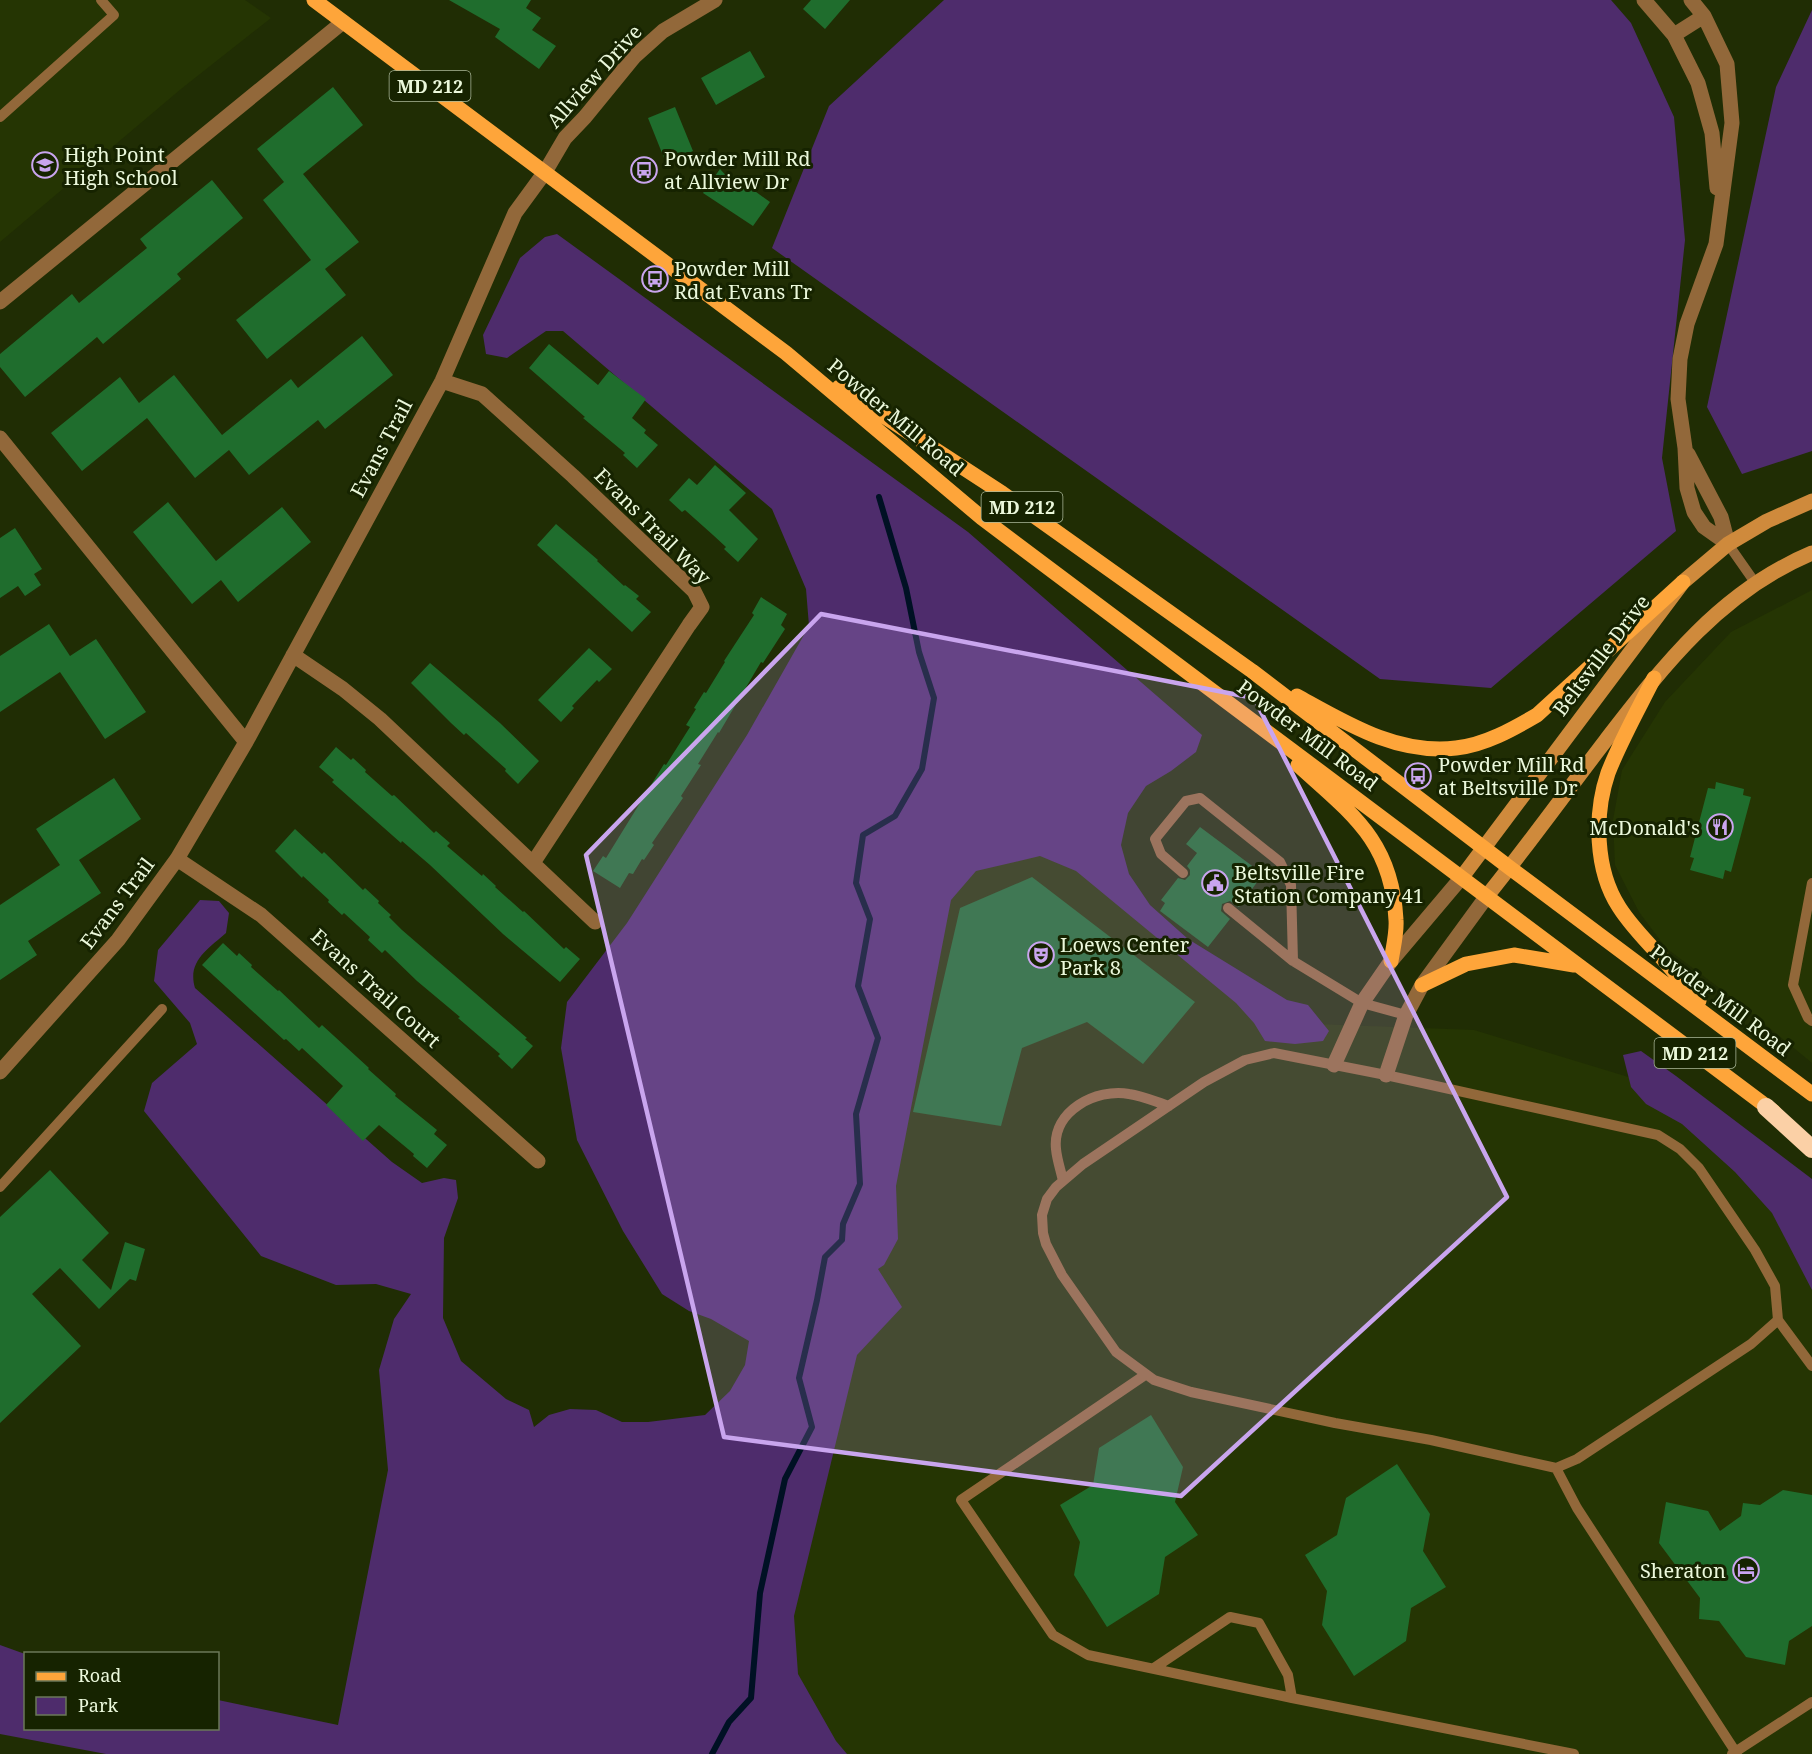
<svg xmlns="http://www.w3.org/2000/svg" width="1812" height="1754" font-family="'Noto Serif',serif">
	<rect width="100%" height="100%" fill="#202d04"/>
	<!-- built -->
	<path fill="#253503" d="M0,0H245L271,18L181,89L0,242Z
		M1812,590V1063L1734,999L1666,948L1639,912L1615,865L1613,820L1622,770L1665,702L1731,632Z
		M835,768L1057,824L1203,957L1315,1024L1474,1030L1658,1086L1812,1222V1754H733Z"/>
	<!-- green -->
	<path fill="#4e2c6c" d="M944,0H1611L1631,23L1674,117L1685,240L1662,458L1676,531L1491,688L1380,679L772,248L829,106Z
		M1812,10V451L1742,474L1707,407L1776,87Z
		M557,234L968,532L1202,735L1196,752L1171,771L1146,786L1128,813L1121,845L1129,874L1150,905L1188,939L1287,1000L1308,1005L1329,1031L1323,1041L1295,1044L1265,1041L1254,1023L1236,1003L1076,871L1040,856L976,871L951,900L896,1186L898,1239L884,1265L878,1269L902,1307L857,1355L794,1616L798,1674L836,1741L847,1754H106L0,1734V1645L25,1654L26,1728H218V1700L338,1725L388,1470L379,1370L394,1319L411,1294L376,1284L336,1285L261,1256L144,1111L152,1083L197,1044L190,1023L154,981L158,950L200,900L219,901L229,913L226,933C208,949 187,961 195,988L392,1162L422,1183L444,1178L456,1180L458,1198L444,1238L443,1318L461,1361L506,1399L529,1410L534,1427L549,1415L570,1409L596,1410L622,1422H648L705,1415L730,1391L745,1365L749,1341L711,1319L689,1311L662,1294L623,1231L577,1140L561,1048L567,1002L627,923L747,735L809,626L806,589L772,509L563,331H546L507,358L486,354L483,335L520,258L545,237Z
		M1641,1051L1676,1076L1812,1179V1290L1772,1213L1735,1172L1682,1124L1646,1104L1631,1087L1623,1055Z"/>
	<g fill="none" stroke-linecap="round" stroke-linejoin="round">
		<!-- stream -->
		<path stroke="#001124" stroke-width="6" d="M712,1754L729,1722L751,1698L760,1593L785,1479L812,1427L799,1378L817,1300L825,1257L842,1240L843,1224L860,1184L856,1114L878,1038L858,986L870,919L856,883L863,835L895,816L922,769L934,698L919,652L906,588L879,497"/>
	</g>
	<!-- building -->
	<path fill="#1f6d2d" d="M449,0H531L526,8L541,18L532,30L556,46L539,69L495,37L500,29Z
		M811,0H850L825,29L803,9Z
		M750,51L765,77L716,105L701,78Z
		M333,87L363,125L303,174L359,242L325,269L346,295L267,359L236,320L311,260L263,200L284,182L257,149Z
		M675,107L693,151L666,163L648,118Z
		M720,169L731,181L734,176L770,202L753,226L703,193Z
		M212,180L243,218L177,274L181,279L103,344L97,337L25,397L0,367V354L72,294L79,303L147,248L140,239Z
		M362,336L393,375L325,429L318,420L249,475L229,450L195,478L147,418L82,471L51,433L120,377L139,403L174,375L222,435L291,379L298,388Z
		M549,344L598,385L609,371L646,399L632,418L646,430L644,433L658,445L637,468L623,455L625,453L583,418L585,417L529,368Z
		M715,465L746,493L729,510L758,539L738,562L724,549L726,547L713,535L685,510L682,512L669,500L689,478L697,485Z
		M168,502L216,561L282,507L311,542L238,602L221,580L192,604L133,532Z
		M556,524L598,560L597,561L624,586L625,585L639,596L636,599L651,612L632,632L537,545Z
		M15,528L42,569L34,574L41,585L25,596L18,586L0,598V538Z
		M761,597L787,614L781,625L785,629L763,663L761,662L719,733L718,732L698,764L701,765L681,796L683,798L652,843L654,845L644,860L642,859L633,874L629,873L620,888L593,871L603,856L606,858L664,764L666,765L690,727L686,725L696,709L694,708L704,692L706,693L725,662L724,661L754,615L752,613Z
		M49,624L70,656L96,639L146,712L105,739L60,672L0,712V656Z
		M589,648L612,669L599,682L597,680L572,706L574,708L561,722L538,700Z
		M430,663L500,723L539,761L518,784L505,771L506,769L466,733L464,735L451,723L411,683Z
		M336,747L351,760L353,758L366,770L365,772L392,796L394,795L434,833L436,831L450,843L447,846L482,876L483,874L496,886L495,887L523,912L524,911L564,949L566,947L580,959L560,982L503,934L430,865L402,841L401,843L332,782L334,780L319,767Z
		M114,778L141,819L79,860L101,893L28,941L37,955L0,980V905L60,865L36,829Z
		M1716,782L1744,789L1743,795L1751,797L1731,872L1725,870L1723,879L1690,870L1694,858L1690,857L1708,788L1715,789Z
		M1200,827L1263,874L1239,907L1230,901L1222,904L1221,911L1230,919L1208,947L1160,911L1165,903L1161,900L1178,878L1185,880L1190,875V870L1187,866L1197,853L1186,844Z
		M295,829L322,854L324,852L363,890L365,888L379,901L378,903L391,915L389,917L402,930L527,1038L525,1039L533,1046L512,1069L498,1056L500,1054L458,1018L460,1017L417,981L385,950L382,953L368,940L370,937L344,913L342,915L328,902L329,900L303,876L302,878L275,851Z
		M1032,877L1195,1002L1143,1064L1087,1022L1022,1048L1001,1126L913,1112L960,908Z
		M223,943L237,956L239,953L252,965L251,967L278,991L279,990L319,1028L322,1025L369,1068L368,1069L396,1094L395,1096L437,1130L434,1134L447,1145L427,1168L413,1156L414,1154L379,1125L363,1141L326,1105L343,1086L302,1048L299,1051L286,1039L284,1040L202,965Z
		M50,1170L109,1233L82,1260L111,1290L125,1242L145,1249L136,1281L130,1279L99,1309L60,1268L32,1294L81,1346L0,1423V1217Z
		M1151,1415L1183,1467L1175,1502L1198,1535L1165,1557L1159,1594L1107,1627L1074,1575L1080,1542L1060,1505L1093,1485L1099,1448Z
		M1397,1464L1430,1514L1423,1551L1446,1587L1411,1608L1406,1641L1354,1676L1322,1625L1327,1591L1305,1555L1337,1535L1346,1498Z
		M1783,1490L1812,1495V1626L1789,1641L1785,1665L1746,1657L1719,1621L1699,1619L1700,1598L1659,1543L1666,1502L1708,1511L1720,1531L1741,1516L1743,1503L1760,1505Z"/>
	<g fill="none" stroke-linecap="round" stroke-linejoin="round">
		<!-- lane -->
		<path stroke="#92683a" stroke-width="10" d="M0,117L114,15L101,0
			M1728,544L1756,584
			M1183,873L1161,854L1155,839L1186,801L1200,798L1280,862L1291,885L1293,961
			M1812,883L1793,985L1808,1018L1812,1021
			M1228,908L1293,961L1362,1003L1406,1015
			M1274,1053L1386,1075L1658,1135L1680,1149L1699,1168L1755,1250L1775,1286L1778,1320L1751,1344L1577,1459L1556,1468L1431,1440L1335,1423L1191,1392L1154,1380L1116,1352L1062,1275L1046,1244L1043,1233L1042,1215L1047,1199L1056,1187L1083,1164L1204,1082L1245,1060Z
			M1063,1181C1061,1171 1057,1160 1056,1149C1052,1111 1096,1088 1129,1094C1143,1096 1156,1102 1169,1106
			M0,1187L162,1009
			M1778,1320L1812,1366
			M1145,1375L961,1500L1053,1635L1088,1655L1292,1698L1574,1754
			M1556,1468L1577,1508L1737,1754
			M1154,1668L1230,1617L1259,1623L1288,1675L1292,1698
			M1732,1754L1812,1702"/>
		<!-- street -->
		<path stroke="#92683a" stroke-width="15" d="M1644,0L1674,35L1698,83L1712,133L1717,188
			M1691,0L1704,16L1727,64L1732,123L1716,244L1687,324L1680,359L1678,399L1685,448L1687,488L1694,512L1704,527L1728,544
			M1674,35L1704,16
			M0,302L343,22
			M442,381L482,394L573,476L694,591L702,607L689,625L533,863
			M0,438L246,742
			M1688,454L1721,517L1728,544
			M293,655L343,689L380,719L595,922
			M177,859L261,915L538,1161
			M1334,1065L1362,1003L1391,961L1462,877
			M0,1072L118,940L177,859L246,742L442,381L515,213L545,172L565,138L585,117L634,57L663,31L715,0
			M1386,1075L1406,1015L1422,985L1487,896"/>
		<!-- secondary -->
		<path stroke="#cf8a3c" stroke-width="15" d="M1462,877L1683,582L1728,544L1767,521L1812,501
			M1487,896C1528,845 1566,792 1606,740C1664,665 1721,591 1812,553"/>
		<!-- primary -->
		<path stroke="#fea53a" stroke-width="15" d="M314,0L786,353L982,518L1774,1112
			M839,387L1002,493L1252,671L1510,868L1812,1094
			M1654,678C1639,708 1620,742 1608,773C1594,814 1595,870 1619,907C1631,926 1647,942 1663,959C1675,973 1687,987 1699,1001
			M1297,696C1346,723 1397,755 1456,748C1485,745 1513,729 1537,715L1683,582
			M1298,765C1352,814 1392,841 1396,920C1397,933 1393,948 1391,961
			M1422,985L1466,964L1514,955L1574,965"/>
		<!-- highway -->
		<path stroke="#fbd0a6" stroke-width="18" d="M1766,1107L1812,1149"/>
	</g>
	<!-- marked area -->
	<path fill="#c9a5ee" fill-opacity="0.2" stroke="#c9a5ee" stroke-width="4.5" stroke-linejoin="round" d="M821,614L1254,698L1507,1197L1181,1496L724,1437L586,855Z"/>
	<!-- icons -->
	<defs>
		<g id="school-ring" transform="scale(1.35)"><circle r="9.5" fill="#162300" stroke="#c9a5ee" stroke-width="1.5"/><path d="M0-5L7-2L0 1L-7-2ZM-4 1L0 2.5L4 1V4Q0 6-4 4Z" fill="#c9a5ee"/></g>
		<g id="bus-ring" transform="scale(1.35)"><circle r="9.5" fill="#162300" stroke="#c9a5ee" stroke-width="1.5"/><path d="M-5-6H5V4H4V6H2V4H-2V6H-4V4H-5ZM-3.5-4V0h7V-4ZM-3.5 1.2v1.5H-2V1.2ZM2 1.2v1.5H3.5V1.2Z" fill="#c9a5ee"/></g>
		<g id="restaurant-ring" transform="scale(1.35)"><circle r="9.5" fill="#162300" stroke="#c9a5ee" stroke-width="1.5"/><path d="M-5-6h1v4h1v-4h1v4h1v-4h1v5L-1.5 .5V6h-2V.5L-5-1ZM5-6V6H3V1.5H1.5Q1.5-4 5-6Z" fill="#c9a5ee"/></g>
		<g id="civic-ring" transform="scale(1.35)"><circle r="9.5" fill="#162300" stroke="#c9a5ee" stroke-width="1.5"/><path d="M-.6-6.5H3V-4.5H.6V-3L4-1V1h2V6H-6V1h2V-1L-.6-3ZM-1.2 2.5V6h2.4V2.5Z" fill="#c9a5ee"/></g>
		<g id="theatre-ring" transform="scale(1.35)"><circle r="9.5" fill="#162300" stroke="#c9a5ee" stroke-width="1.5"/><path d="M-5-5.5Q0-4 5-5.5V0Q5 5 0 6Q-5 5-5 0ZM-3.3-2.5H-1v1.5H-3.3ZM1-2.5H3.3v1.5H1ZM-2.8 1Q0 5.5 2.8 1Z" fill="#c9a5ee"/></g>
		<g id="hotel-ring" transform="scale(1.35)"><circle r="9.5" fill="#162300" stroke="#c9a5ee" stroke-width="1.5"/><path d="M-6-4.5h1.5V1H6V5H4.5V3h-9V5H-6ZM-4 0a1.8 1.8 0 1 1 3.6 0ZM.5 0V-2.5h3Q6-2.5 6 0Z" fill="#c9a5ee"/></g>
	</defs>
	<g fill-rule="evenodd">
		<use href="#school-ring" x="45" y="165"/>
		<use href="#bus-ring" x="644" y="170"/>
		<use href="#bus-ring" x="655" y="279"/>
		<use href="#bus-ring" x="1418" y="776"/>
		<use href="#restaurant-ring" x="1720" y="827"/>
		<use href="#civic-ring" x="1215" y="883"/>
		<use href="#theatre-ring" x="1041" y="955"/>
		<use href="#hotel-ring" x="1746" y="1570"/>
	</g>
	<g text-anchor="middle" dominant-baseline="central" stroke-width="6" stroke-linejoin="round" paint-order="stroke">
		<!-- shield labels -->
		<g fill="#162300" stroke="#abb899" stroke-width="1.5">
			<rect x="389.5" y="71" width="81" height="30" rx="4.5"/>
			<rect x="981.5" y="492" width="81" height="30" rx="4.5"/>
			<rect x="1654.5" y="1038" width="81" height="30" rx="4.5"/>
		</g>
		<g font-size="18" font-weight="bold" fill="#ebf8db">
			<text x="430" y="86">MD 212</text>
			<text x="1022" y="507">MD 212</text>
			<text x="1695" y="1053">MD 212</text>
		</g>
		<!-- street labels -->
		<g font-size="20" fill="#ebf8db" stroke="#162300">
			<text transform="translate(594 76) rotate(-48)">Allview Drive</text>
			<text transform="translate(896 417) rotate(40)">Powder Mill Road</text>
			<text transform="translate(381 448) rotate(-62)">Evans Trail</text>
			<text transform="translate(653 526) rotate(45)">Evans Trail Way</text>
			<text transform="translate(1601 655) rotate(-53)">Beltsville Drive</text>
			<text transform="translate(1308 735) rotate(37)">Powder Mill Road</text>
			<text transform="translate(117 903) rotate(-53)">Evans Trail</text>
			<text transform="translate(376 988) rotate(42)">Evans Trail Court</text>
			<text transform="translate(1721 1000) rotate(37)">Powder Mill Road</text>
		</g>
		<!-- poi labels -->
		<g font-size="20" fill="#ebf8db" stroke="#162300" text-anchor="start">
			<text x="64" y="154">High Point<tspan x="64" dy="23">High School</tspan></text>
			<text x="664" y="158">Powder Mill Rd<tspan x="664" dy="23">at Allview Dr</tspan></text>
			<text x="674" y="268">Powder Mill<tspan x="674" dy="23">Rd at Evans Tr</tspan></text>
			<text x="1438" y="764">Powder Mill Rd<tspan x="1438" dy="23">at Beltsville Dr</tspan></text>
			<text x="1700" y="827" text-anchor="end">McDonald's</text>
			<text x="1234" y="872">Beltsville Fire<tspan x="1234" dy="23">Station Company 41</tspan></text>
			<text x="1060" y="944">Loews Center<tspan x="1060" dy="23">Park 8</tspan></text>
			<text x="1726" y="1570" text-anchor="end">Sheraton</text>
		</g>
	</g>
	<!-- legend -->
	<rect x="24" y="1652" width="195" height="78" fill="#162300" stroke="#6b7858" stroke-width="1.5"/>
	<rect x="36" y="1672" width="30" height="9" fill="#fea53a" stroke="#6b7858" stroke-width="1.5"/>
	<text x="78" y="1682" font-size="18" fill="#ebf8db">Road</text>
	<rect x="36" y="1697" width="30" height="18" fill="#4e2c6c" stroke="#6b7858" stroke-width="1.5"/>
	<text x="78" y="1712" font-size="18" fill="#ebf8db">Park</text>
</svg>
